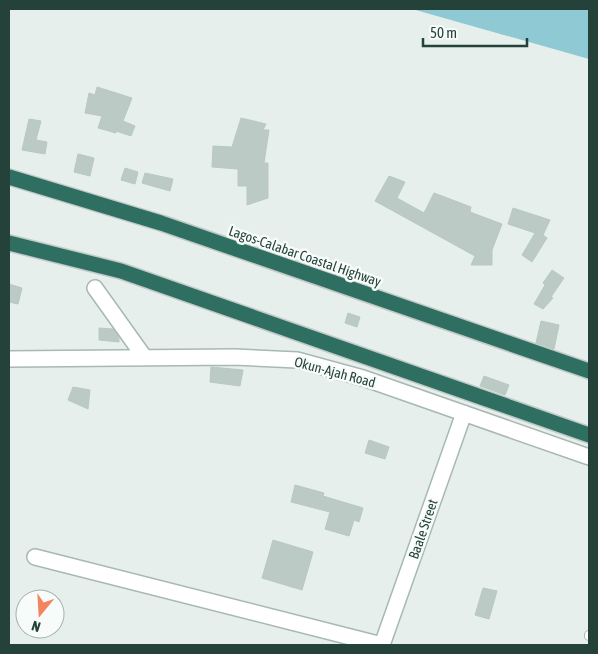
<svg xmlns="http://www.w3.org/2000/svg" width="598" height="654" font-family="'Asap Condensed',sans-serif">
	<rect width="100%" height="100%" fill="#e6efeb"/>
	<!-- water -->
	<path fill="#8ec9d4" d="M412,9H589V59Z"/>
	<!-- building -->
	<path fill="#bbcac4" stroke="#b8c9c2" d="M97,87L132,98L123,121L135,126L131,136L116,131V133L98,128L102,116L85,113L89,93L95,95Z
		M241,118L266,124L263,130H269L264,163H268V198L247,205V186H238V169L212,167L213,146L232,147Z
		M29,119L41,121L36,140L47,142L45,154L22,150Z
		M78,154L94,158L90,176L74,172Z
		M125,168L138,172L135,184L121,180Z
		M145,173L173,179L170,191L142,183Z
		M389,176L405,182L397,198L424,213L434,193L471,207L470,212L502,224L492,250V265H471L475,256L375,201Z
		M513,208L550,220L543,235L547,238L532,262L522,255L535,233L508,224Z
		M552,270L564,278L551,297L553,298L543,309L534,304L545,285L543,283Z
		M9,284L22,288L18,304L9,302Z
		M348,313L360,317L357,327L345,323Z
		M541,321L559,325L554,349L536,343Z
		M99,328L113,329L119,338V342L99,340Z
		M211,367L243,370L240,386L210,382Z
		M484,376L509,385L505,395L480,386Z
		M73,387L90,390L88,409L68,400Z
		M369,440L389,447L385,459L365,453Z
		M295,485L324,493L323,496L363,508L359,522L354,520L349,536L325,529L330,512L291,502Z
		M273,540L313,552L302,590L262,578Z
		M483,588L497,591L489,619L475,615Z"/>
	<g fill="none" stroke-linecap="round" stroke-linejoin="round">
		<!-- lane casing -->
		<g stroke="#a8b8b2" stroke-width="10">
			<path id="lane" d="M589,636V635"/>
		</g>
		<!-- street casing -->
		<g stroke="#a8b8b2" stroke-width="18">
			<path id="street" d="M95,288L145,358
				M9,359L235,357L297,360L363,378L589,457
				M35,557L382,645
				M382,645L464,413"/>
		</g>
		<!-- highway casing -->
		<g stroke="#c2cac8" stroke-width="18">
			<path id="highway" d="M9,177L161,223L589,371
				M9,243L121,271L589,435"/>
		</g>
		<!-- lane -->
		<use href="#lane" stroke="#fff" stroke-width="8"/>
		<!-- street -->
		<use href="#street" stroke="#fff" stroke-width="15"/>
		<!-- highway -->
		<use href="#highway" stroke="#2f6f62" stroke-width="15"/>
	</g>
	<g text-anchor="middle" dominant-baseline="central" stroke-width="5" stroke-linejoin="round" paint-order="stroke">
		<!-- street labels -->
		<g font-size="14" fill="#24423a" stroke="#f7fbf9">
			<text transform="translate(305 256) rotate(19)">Lagos-Calabar Coastal Highway</text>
			<text transform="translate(335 372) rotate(15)">Okun-Ajah Road</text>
			<text transform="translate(423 529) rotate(-71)">Baale Street</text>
		</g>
	</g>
	<!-- border -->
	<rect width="598" height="654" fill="none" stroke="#24423a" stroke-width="20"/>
	<!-- north arrow -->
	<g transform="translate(40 614) rotate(198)"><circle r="24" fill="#f7fbf9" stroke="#a3b1ad"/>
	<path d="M0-4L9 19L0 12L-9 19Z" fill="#f4845f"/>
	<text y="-8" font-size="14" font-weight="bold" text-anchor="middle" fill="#24423a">N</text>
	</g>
	<!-- scale -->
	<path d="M423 38v8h104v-8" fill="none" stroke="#24423a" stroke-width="2.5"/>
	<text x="430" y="38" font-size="15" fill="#24423a" stroke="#f7fbf9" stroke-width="4" paint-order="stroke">50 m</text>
</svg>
